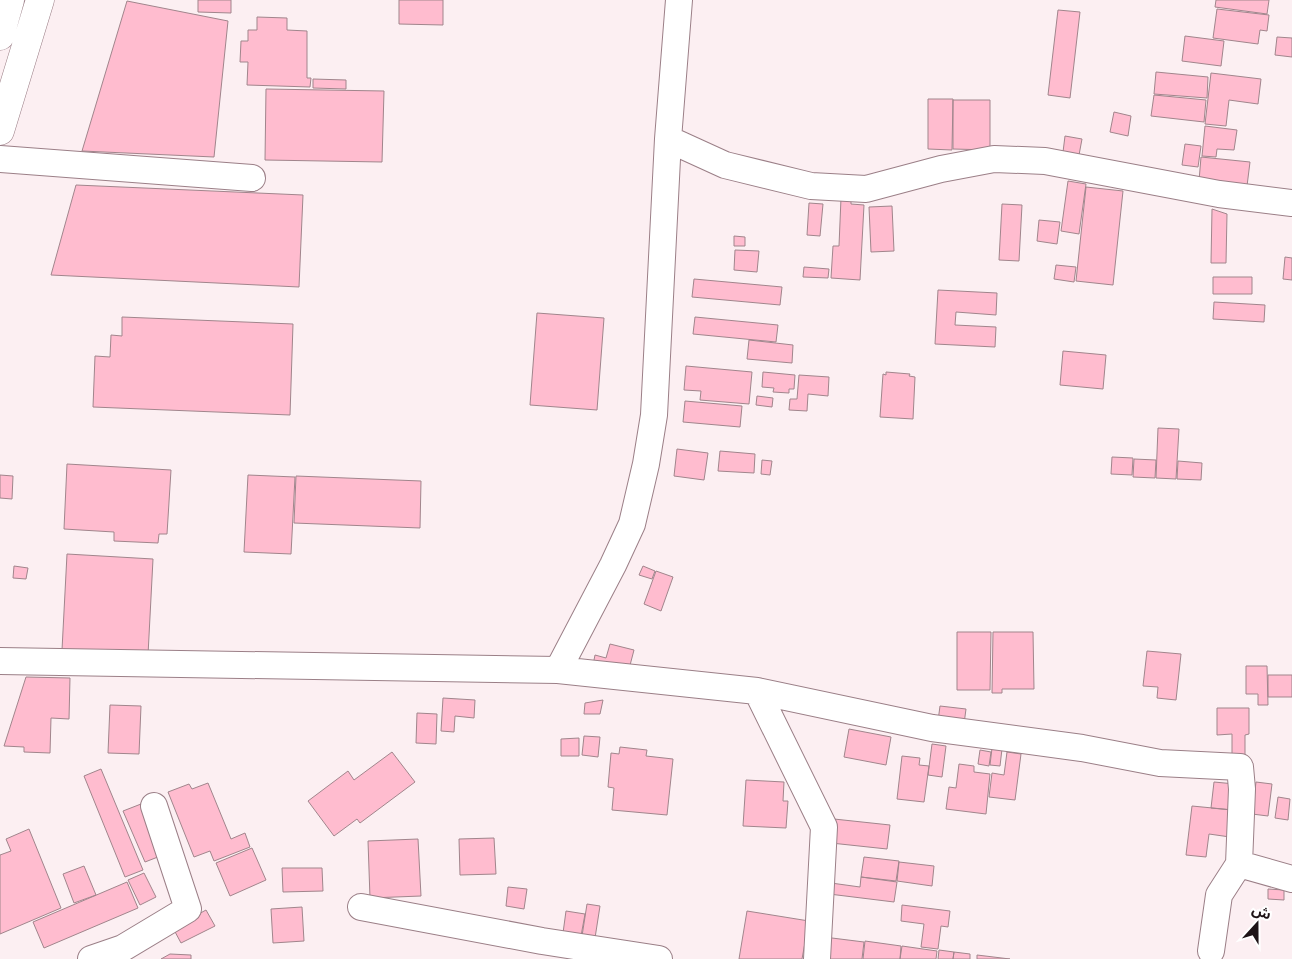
<svg xmlns="http://www.w3.org/2000/svg" width="1292" height="959" font-family="Karla,'Noto Sans Arabic',sans-serif">
	<rect width="100%" height="100%" fill="#fceff2"/>
	<!-- building -->
	<path fill="#ffbccf" stroke="#a1858c" d="M198,0H231V13L198,12Z
		M399,0H443V25L399,24Z
		M1216,0H1269L1267,14L1215,7Z
		M127,1L228,21L214,157L82,151Z
		M1217,9L1269,15L1267,31L1260,30L1258,44L1213,38Z
		M1058,10L1080,12L1070,98L1048,95Z
		M257,17L287,18V30L307,31V78H311L310,87L247,85L248,62H240L241,41H248V30H257Z
		M1185,36L1224,41L1221,66L1182,61Z
		M1277,37L1292,38V57L1275,55Z
		M1156,72L1208,77L1207,98L1154,94Z
		M1211,73L1261,79L1258,104L1229,100L1226,126L1205,124Z
		M313,79L346,80V89L313,88Z
		M266,89L384,91L382,162L265,160Z
		M1154,95L1206,100L1204,122L1151,116Z
		M928,99H953L952,150L928,149Z
		M953,100H990V150L953,149Z
		M1114,112L1131,116L1128,136L1110,132Z
		M1205,126L1237,130L1234,150L1217,149L1216,157L1202,156Z
		M1065,136L1082,139L1079,155L1063,152Z
		M1185,144L1201,146L1198,167L1182,165Z
		M1201,157L1250,162L1247,186L1199,181Z
		M1068,181L1086,184L1079,234L1061,231Z
		M76,185L303,195L299,287L51,275Z
		M1086,187L1123,191L1113,285L1076,281Z
		M841,198H851V204L864,205L860,280L831,278L833,246H839Z
		M809,203L823,204L820,236L807,235Z
		M1002,204L1022,205L1019,261L999,260Z
		M892,206L894,251L871,252L869,207Z
		M1212,209L1227,214L1226,263H1211Z
		M1039,220L1060,222L1057,244L1037,241Z
		M734,236L745,237V246H734Z
		M735,250L759,251L757,272L734,270Z
		M1285,257L1292,258V280L1283,279Z
		M1056,265L1076,267L1074,282L1054,279Z
		M804,267L829,269L828,278L803,277Z
		M1213,277H1252V294H1213Z
		M694,279L782,287L780,305L692,297Z
		M938,290L997,293L996,315L956,312L955,325L996,327L995,347L935,344Z
		M1214,302L1265,305L1264,322L1213,319Z
		M537,313L604,318L597,410L530,405Z
		M122,317L293,324L290,415L93,407L95,356L110,357L111,335L122,336Z
		M695,317L778,325L776,342L693,334Z
		M749,340L793,345L792,363L747,359Z
		M1063,351L1106,355L1103,389L1060,385Z
		M686,366L752,372L749,404L700,400L701,391L684,390Z
		M763,372L795,375L794,389H789V393L773,392L774,388L762,387Z
		M886,372L910,374L909,376L915,377L913,419L880,417L883,374L886,375Z
		M799,375L829,377L828,396L808,394L807,411L789,410L790,399H797Z
		M757,396L773,398L772,407L756,405Z
		M685,401L742,406L740,427L683,422Z
		M1158,428L1179,429L1176,479L1156,478Z
		M677,449L708,453L704,480L674,476Z
		M720,451L755,454L754,473L718,471Z
		M1112,457L1133,458L1132,475L1111,474Z
		M1134,459L1156,460L1155,478L1133,477Z
		M762,460L772,461L770,475L761,474Z
		M1178,461L1202,463L1201,480L1177,479Z
		M67,464L171,470L167,534H159L158,543L114,541V532L64,529Z
		M0,475L13,476L12,499L0,498Z
		M248,475L295,477L291,554L244,552Z
		M296,476L421,481L420,528L294,523Z
		M67,554L153,559L148,655L62,650Z
		M14,566L28,568L26,579L13,578Z
		M643,566L655,571L652,579L639,575Z
		M656,571L673,577L661,611L644,604Z
		M957,632H991L990,690H957Z
		M993,632H1033L1034,689H1002V693H992Z
		M610,644L634,650L629,669L593,665L595,655L606,658Z
		M1147,651L1181,654L1176,700L1157,698L1158,687L1143,686Z
		M1246,666H1267L1268,705H1258V694H1246Z
		M1268,675H1292V697H1268Z
		M26,677L70,678L69,719L51,718L50,753L24,752V747L4,746Z
		M443,698L475,700L474,718L455,716L454,732L441,731Z
		M603,700L600,714H584L585,703Z
		M110,705L141,706L139,754L108,753Z
		M940,706L966,709L964,724L938,721Z
		M1217,708H1249V734L1245,735V758H1232V734L1217,735Z
		M417,713L437,714L436,744L416,743Z
		M849,729L891,737L886,765L844,757Z
		M584,736L600,737L598,757L582,755Z
		M579,738V756H561V739Z
		M932,744L946,746L942,777L928,775Z
		M620,747L647,750L646,756L673,759L667,815L612,810L614,788L608,787L611,753L619,754Z
		M992,748L1002,749L1000,766L990,765Z
		M980,750L991,752L989,766L978,764Z
		M392,752L415,782L360,823L357,819L334,836L308,801L348,771L354,780Z
		M1007,752L1021,754L1015,800L989,797L992,773L1004,775Z
		M902,756L920,758L919,765L929,766L924,802L897,799Z
		M959,764L974,766V772L990,774L986,814L946,809L949,787L956,788Z
		M101,769L143,870L125,877L84,776Z
		M746,780L784,782L783,801H788L786,828L743,826Z
		M1214,782L1235,784L1232,810L1211,808Z
		M1256,782L1272,784L1268,816L1252,814Z
		M208,783L231,839L245,833L250,847L214,861L210,851L194,857L168,792L189,784L192,789Z
		M1278,797L1290,799L1288,820L1275,818Z
		M141,804L163,855L145,862L123,811Z
		M1192,806L1233,810L1230,837L1209,834L1206,857L1186,855Z
		M834,819L890,825L887,849L831,843Z
		M29,829L61,908L0,934V855L11,851L6,839Z
		M494,838L496,874L460,875L459,839Z
		M418,839L421,896L370,898L368,841Z
		M252,848L266,880L230,896L216,863Z
		M864,857L899,861L896,881L861,877Z
		M899,862L934,866L932,886L897,881Z
		M84,866L96,895L74,903L63,874Z
		M282,868H322L323,891L283,892Z
		M144,873L156,897L140,905L128,880Z
		M861,877L897,882L894,902L829,894L831,883L860,887Z
		M127,882L138,908L44,948L33,922Z
		M508,887L527,889L524,909L506,906Z
		M1268,889L1284,890V900L1268,899Z
		M587,904L600,906L595,938L582,936Z
		M902,905L950,911L948,927L941,926L938,949L921,947L924,924L901,921Z
		M302,907L304,941L273,943L271,909Z
		M206,910L215,926L181,943L173,928Z
		M566,911L585,914L581,936L563,933Z
		M747,911L809,921L802,959H739Z
		M824,937L864,942L862,959H821Z
		M865,941L901,946L900,959H863Z
		M902,946L937,951L936,959H900Z
		M939,950L954,952L953,959H938Z
		M954,952L970,954V959H953Z
		M170,954L191,955V959H161Z
		M977,955L1010,959H977Z"/>
	<g fill="none" stroke-linecap="round" stroke-linejoin="round">
		<!-- street casing -->
		<g stroke="#9b7f87" stroke-width="28">
			<path id="street" d="M668,139L725,165L811,186L866,189L941,169L994,159L1045,161L1219,194L1292,203
				M0,159L252,178
				M0,661L558,670L613,565L632,524L646,464L654,415L668,139L679,0
				M558,670L757,691L824,827L817,959
				M757,691L932,728L1082,748L1160,763L1240,767L1242,789L1239,864L1292,879
				M361,907L542,941L659,959
				M1211,951L1219,895L1239,864
				M91,959L123,948L188,909L154,806"/>
		</g>
		<!-- secondary casing -->
		<g stroke="#9b7f87" stroke-width="29">
			<path id="secondary" d="M0,36L10,0
				M0,131L40,0"/>
		</g>
		<!-- street -->
		<use href="#street" stroke="#fff" stroke-width="26"/>
		<!-- secondary -->
		<use href="#secondary" stroke="#fff" stroke-width="28"/>
	</g>
	<!-- north arrow -->
	<g transform="translate(1257 924) rotate(21)" stroke="#ffffff" stroke-width="4" paint-order="stroke">
	<path d="M0-4L9 19L0 12L-9 19Z" fill="#1d1316"/>
	<text y="-8" font-size="14" font-weight="bold" text-anchor="middle" fill="#1d1316">ش</text>
	</g>
</svg>
